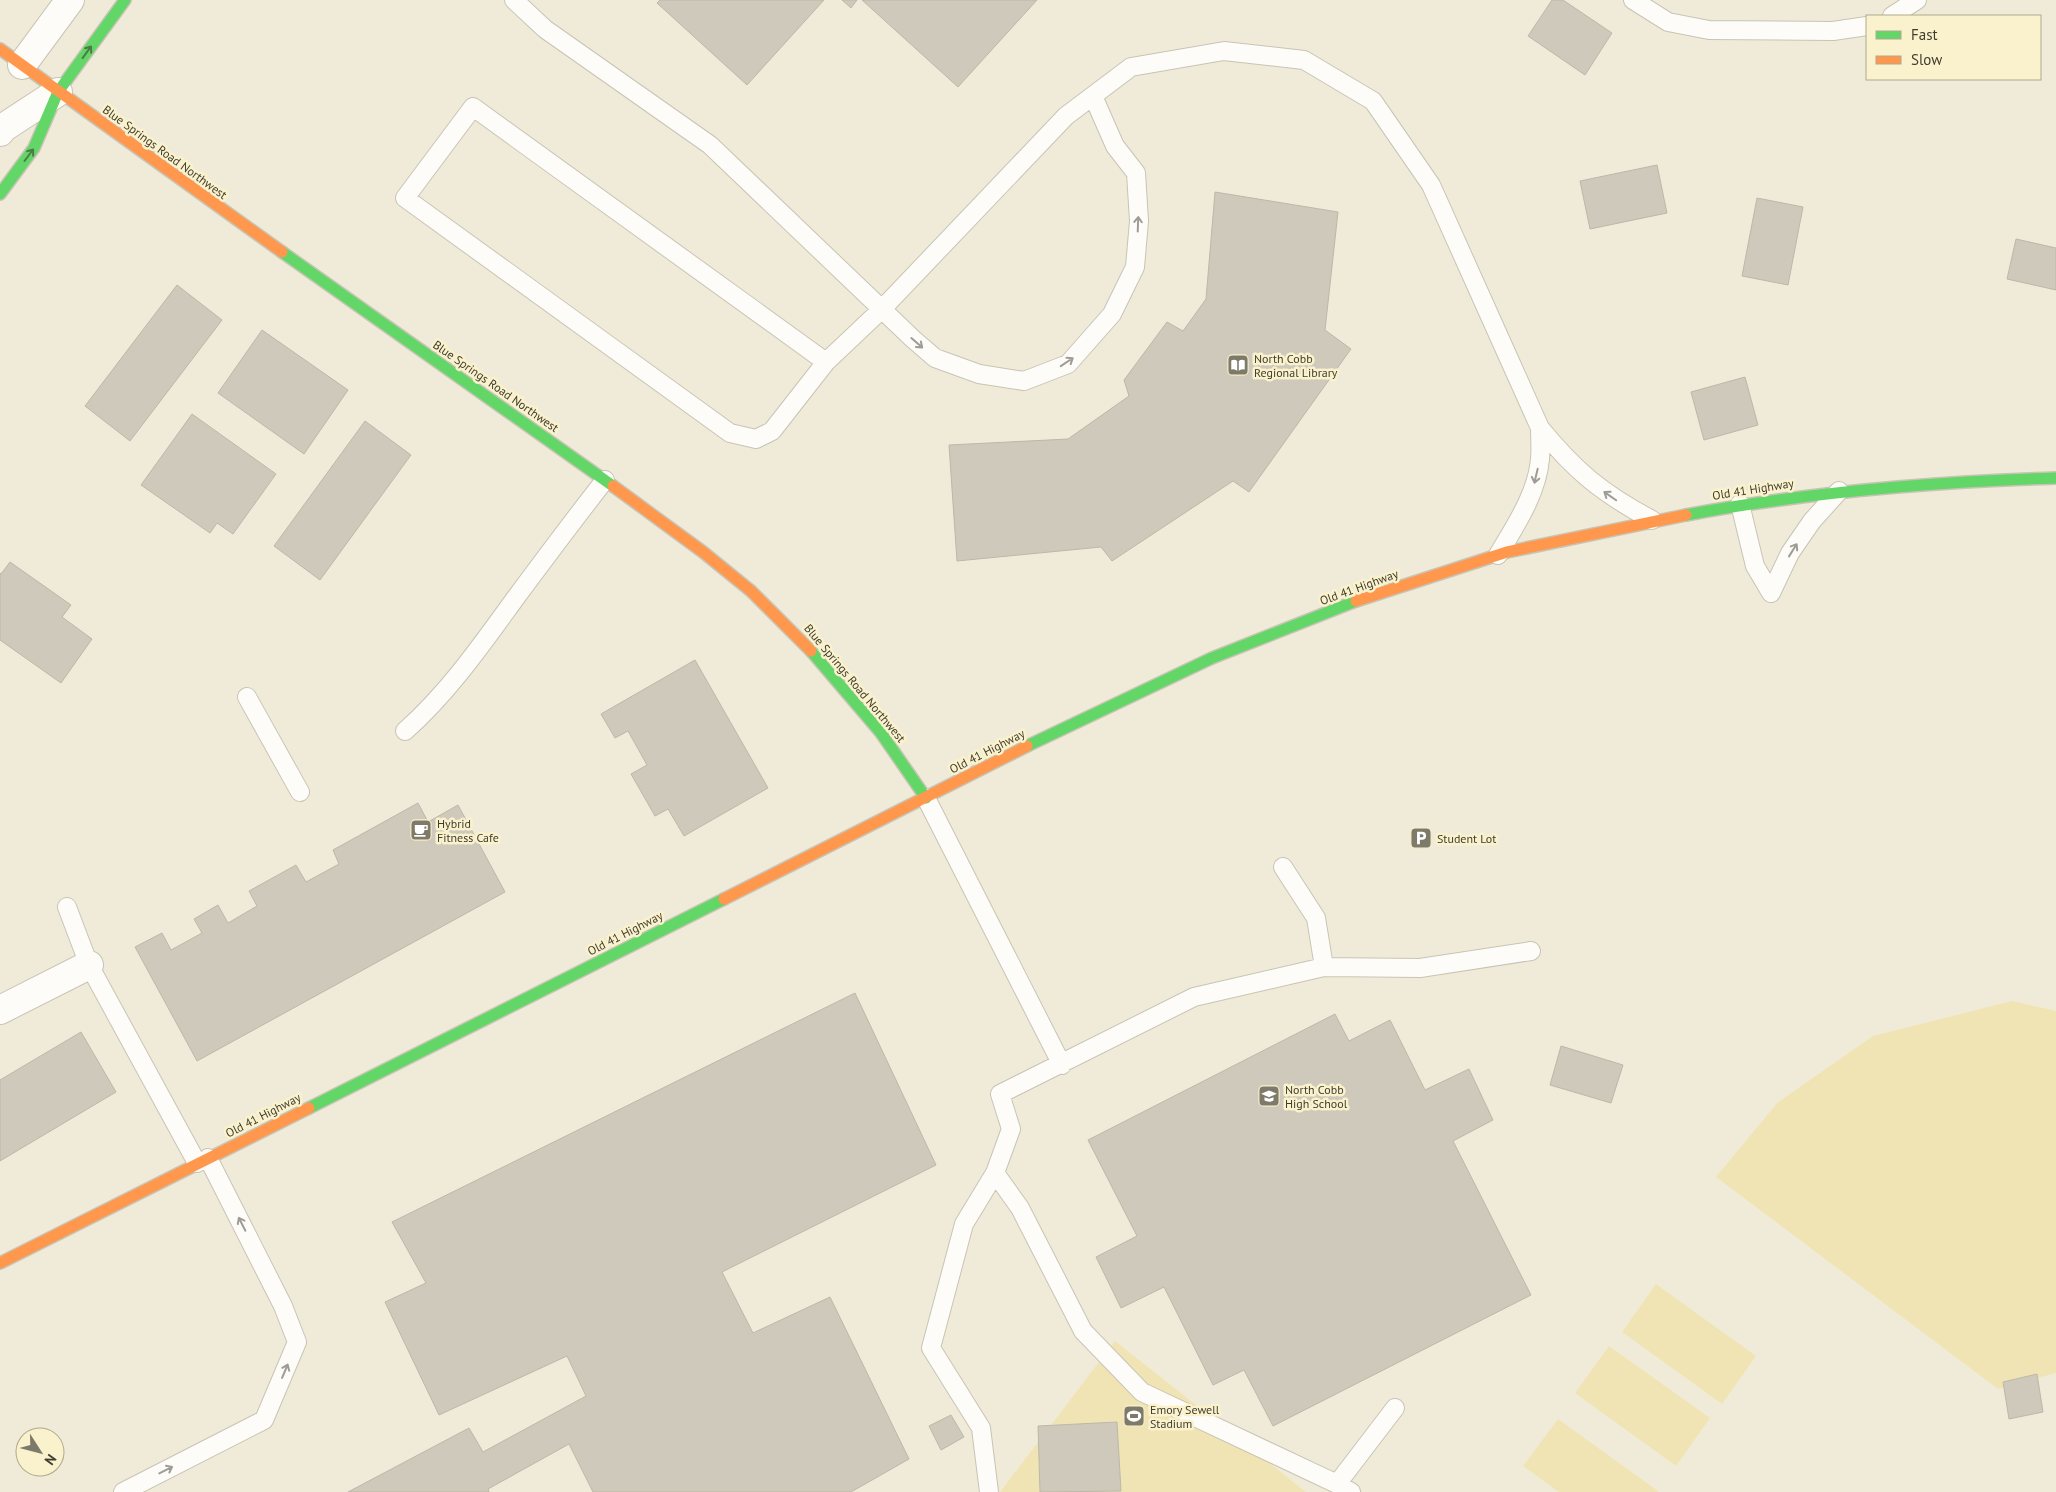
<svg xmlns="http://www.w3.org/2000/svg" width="2056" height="1492" font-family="'PT Sans',sans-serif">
	<rect width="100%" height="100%" fill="#f0ebd8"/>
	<!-- garden -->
	<path fill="#f1e4b4" d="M2012,1001L2056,1011V1373L1998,1389L1716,1177L1777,1103L1873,1036Z
		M1656,1284L1756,1356L1722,1404L1622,1332Z
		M1115,1341L1306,1492H1000Z
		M1609,1346L1710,1418L1676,1466L1575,1393Z
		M1558,1419L1658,1491L1657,1492H1559L1523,1466Z"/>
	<!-- building -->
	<path fill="#cec9ba" stroke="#bcb8a9" d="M660,0H824L747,85L657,3Z
		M842,0H857L851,8Z
		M862,0H1037L958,87Z
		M1552,0H1563L1612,33L1585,75L1528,36Z
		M1657,165L1667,213L1590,229L1580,181Z
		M1215,192L1338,212L1325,330L1351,349L1249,492L1233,481L1112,561L1101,547L957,561L949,445L1068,439L1129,396L1124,380L1167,322L1183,331L1206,299Z
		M1757,198L1803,207L1788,285L1742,276Z
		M2016,239L2056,248V290L2007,279Z
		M177,285L222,320L130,441L85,406Z
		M262,330L348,390L304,454L218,393Z
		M1745,377L1758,425L1704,440L1691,392Z
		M192,414L276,474L233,534L217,523L210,533L141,485Z
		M365,421L411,455L320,580L274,546Z
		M10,562L71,605L62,617L92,639L61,683L0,640V573L1,574Z
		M695,660L768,788L684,836L668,809L655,816L631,774L647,765L628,731L615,738L601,714Z
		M418,803L428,822L458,805L505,892L197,1061L135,947L162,933L171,950L202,933L194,919L218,905L228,923L257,906L249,891L296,865L306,882L339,864L333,850Z
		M855,993L936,1165L722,1272L753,1333L830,1297L909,1459L851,1492H593L569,1444L488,1489L489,1492H348L469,1428L483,1452L586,1396L567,1356L439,1415L385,1302L426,1283L392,1222Z
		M1335,1014L1349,1041L1390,1020L1425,1090L1469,1069L1493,1120L1453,1141L1531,1295L1273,1426L1244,1370L1213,1385L1164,1287L1121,1308L1096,1257L1137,1236L1088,1140Z
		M81,1032L116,1092L0,1161V1080Z
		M1561,1046L1623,1065L1611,1103L1550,1085Z
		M2037,1374L2043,1412L2009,1419L2003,1382Z
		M951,1415L964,1437L941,1450L929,1426Z
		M1117,1422L1121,1491L1040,1492L1038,1426Z"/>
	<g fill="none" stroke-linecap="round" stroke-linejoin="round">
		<!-- lane casing -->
		<g stroke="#c8c4b5" stroke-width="20">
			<path id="lane" d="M514,0L545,29L710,145L913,339L935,358L979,374L1024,381L1068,364L1112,314L1135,267L1139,221L1136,173L1115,146L1093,96
				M1633,0L1668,22L1709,30L1833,31L1867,26
				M1892,16L1917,0
				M826,362L473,107L405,198L730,433L756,439L772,431L826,362L882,309L1066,116L1131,67L1224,51L1304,60L1373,101L1431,185L1540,428C1576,472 1602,493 1652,520
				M1740,504L1755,566L1771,593
				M1498,555C1515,526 1537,494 1540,459C1541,449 1540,438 1540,428
				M1771,593L1790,553L1812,521L1839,491
				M247,697L300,792
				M405,731C449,692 482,644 517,596C546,557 575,518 605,480
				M926,798L1062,1065
				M1283,867L1316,918L1324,967
				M67,907L89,965L197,1163
				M995,1173L1020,1208L1083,1331L1142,1392L1337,1484L1351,1492
				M1337,1484L1395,1408
				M123,1492L264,1420L297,1342L283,1306L208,1158
				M989,1492L981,1428L931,1348L964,1224L995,1173L1011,1129L1000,1094L1194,997L1324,967L1420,968L1531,951"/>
		</g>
		<!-- street casing -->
		<g stroke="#c8c4b5" stroke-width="30">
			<path id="street" d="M22,65L70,0
				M0,132L3,128L58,92
				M0,1010L89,965"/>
		</g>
		<!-- fast casing -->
		<g stroke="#c8c4b5" stroke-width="14">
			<path id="fast" d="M0,194L34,148L58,92L125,0
				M282,252L613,486
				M1686,515C1808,492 1932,482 2056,478
				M811,651L881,733L926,798
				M1027,746L1212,658L1356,601
				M309,1108L724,899"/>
		</g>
		<!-- slow casing -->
		<g stroke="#c8c4b5" stroke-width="14">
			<path id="slow" d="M0,49L282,252
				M613,486L703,552L751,591L811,651
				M1356,601L1507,552L1686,515
				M724,899L1027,746
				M0,1263L309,1108"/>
		</g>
		<!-- lane -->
		<use href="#lane" stroke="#fdfcf9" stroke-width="18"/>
		<!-- street -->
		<use href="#street" stroke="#fdfcf9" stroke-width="28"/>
		<!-- fast -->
		<use href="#fast" stroke="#63d668" stroke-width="11"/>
		<!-- slow -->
		<use href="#slow" stroke="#ff974d" stroke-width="11"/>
	</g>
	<!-- one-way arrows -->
	<defs><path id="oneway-shaft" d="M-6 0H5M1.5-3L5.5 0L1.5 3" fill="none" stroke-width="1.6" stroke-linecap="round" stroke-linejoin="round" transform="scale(1.25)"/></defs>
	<g stroke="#4e7a45">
		<use href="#oneway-shaft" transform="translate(87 52) rotate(-54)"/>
		<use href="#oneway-shaft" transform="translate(29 155) rotate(-53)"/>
	</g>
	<g stroke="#9e9c94">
		<use href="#oneway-shaft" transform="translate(1138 224) rotate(-88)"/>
		<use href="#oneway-shaft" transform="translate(917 343) rotate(41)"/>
		<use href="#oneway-shaft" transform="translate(1067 362) rotate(-34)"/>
		<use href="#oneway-shaft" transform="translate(1536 476) rotate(103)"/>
		<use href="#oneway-shaft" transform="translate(1610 496) rotate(-145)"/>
		<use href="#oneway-shaft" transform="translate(1793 550) rotate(-58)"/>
		<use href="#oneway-shaft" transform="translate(242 1224) rotate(-117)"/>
		<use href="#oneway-shaft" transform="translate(285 1371) rotate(-67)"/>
		<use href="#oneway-shaft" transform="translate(166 1470) rotate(-27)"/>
	</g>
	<!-- icons -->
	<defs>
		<g id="library-square" transform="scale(1.125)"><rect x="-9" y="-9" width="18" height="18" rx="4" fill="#7e7a6a" stroke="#faf1cd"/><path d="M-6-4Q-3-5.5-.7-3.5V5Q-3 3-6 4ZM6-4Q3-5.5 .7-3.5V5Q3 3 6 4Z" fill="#fff"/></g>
		<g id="cafe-square" transform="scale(1.125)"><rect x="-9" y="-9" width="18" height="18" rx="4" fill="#7e7a6a" stroke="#faf1cd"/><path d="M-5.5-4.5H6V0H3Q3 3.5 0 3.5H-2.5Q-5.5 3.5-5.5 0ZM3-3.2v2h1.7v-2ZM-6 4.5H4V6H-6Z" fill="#fff"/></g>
		<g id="parking-square" transform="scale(1.125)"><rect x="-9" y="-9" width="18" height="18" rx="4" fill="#7e7a6a" stroke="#faf1cd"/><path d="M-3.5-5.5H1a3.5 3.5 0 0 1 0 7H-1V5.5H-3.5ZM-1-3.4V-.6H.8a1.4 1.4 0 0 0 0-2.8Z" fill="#fff"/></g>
		<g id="school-square" transform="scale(1.125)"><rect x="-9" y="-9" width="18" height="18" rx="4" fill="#7e7a6a" stroke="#faf1cd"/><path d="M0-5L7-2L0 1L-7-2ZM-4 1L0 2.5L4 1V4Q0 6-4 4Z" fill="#fff"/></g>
		<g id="stadium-square" transform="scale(1.125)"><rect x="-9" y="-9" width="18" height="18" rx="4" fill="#7e7a6a" stroke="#faf1cd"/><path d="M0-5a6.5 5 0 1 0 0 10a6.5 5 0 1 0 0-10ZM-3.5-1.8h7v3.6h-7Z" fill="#fff"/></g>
	</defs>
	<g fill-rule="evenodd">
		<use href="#library-square" x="1238" y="365"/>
		<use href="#cafe-square" x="421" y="830"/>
		<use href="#parking-square" x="1421" y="838"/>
		<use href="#school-square" x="1269" y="1096"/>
		<use href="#stadium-square" x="1134" y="1416"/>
	</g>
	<g text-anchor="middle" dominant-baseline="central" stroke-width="5" stroke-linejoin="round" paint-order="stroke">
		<!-- street labels -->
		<g font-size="12" fill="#403d2e" stroke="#faf1cd">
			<text transform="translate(165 152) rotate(36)">Blue Springs Road Northwest</text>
			<text transform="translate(496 386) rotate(35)">Blue Springs Road Northwest</text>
			<text transform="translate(1753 489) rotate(-9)">Old 41 Highway</text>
			<text transform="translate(1359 587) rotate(-20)">Old 41 Highway</text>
			<text transform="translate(855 683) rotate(50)">Blue Springs Road Northwest</text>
			<text transform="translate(987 751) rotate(-27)">Old 41 Highway</text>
			<text transform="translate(625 933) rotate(-27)">Old 41 Highway</text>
			<text transform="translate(263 1115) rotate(-27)">Old 41 Highway</text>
		</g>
		<!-- poi labels -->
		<g font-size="12" fill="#403d2e" stroke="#faf1cd" text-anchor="start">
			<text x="1254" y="358">North Cobb<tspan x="1254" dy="14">Regional Library</tspan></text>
			<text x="437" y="823">Hybrid<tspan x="437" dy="14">Fitness Cafe</tspan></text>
			<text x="1437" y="838">Student Lot</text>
			<text x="1285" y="1089">North Cobb<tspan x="1285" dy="14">High School</tspan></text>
			<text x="1150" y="1409">Emory Sewell<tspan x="1150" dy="14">Stadium</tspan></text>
		</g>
	</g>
	<!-- legend -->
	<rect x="1866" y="15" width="175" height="65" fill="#faf1cd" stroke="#b0a98d"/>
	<rect x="1876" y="31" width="25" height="8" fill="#63d668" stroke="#b0a98d"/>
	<text x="1911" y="40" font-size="15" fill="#403d2e">Fast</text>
	<rect x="1876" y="56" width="25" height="8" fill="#ff974d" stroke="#b0a98d"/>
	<text x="1911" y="65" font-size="15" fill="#403d2e">Slow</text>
	<!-- north arrow -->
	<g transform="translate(40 1452) rotate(126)"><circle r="24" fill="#faf1cd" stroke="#b0a98d"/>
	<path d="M0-4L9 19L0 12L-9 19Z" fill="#7e7a6a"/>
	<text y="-8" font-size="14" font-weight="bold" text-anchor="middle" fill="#403d2e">N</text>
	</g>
</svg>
